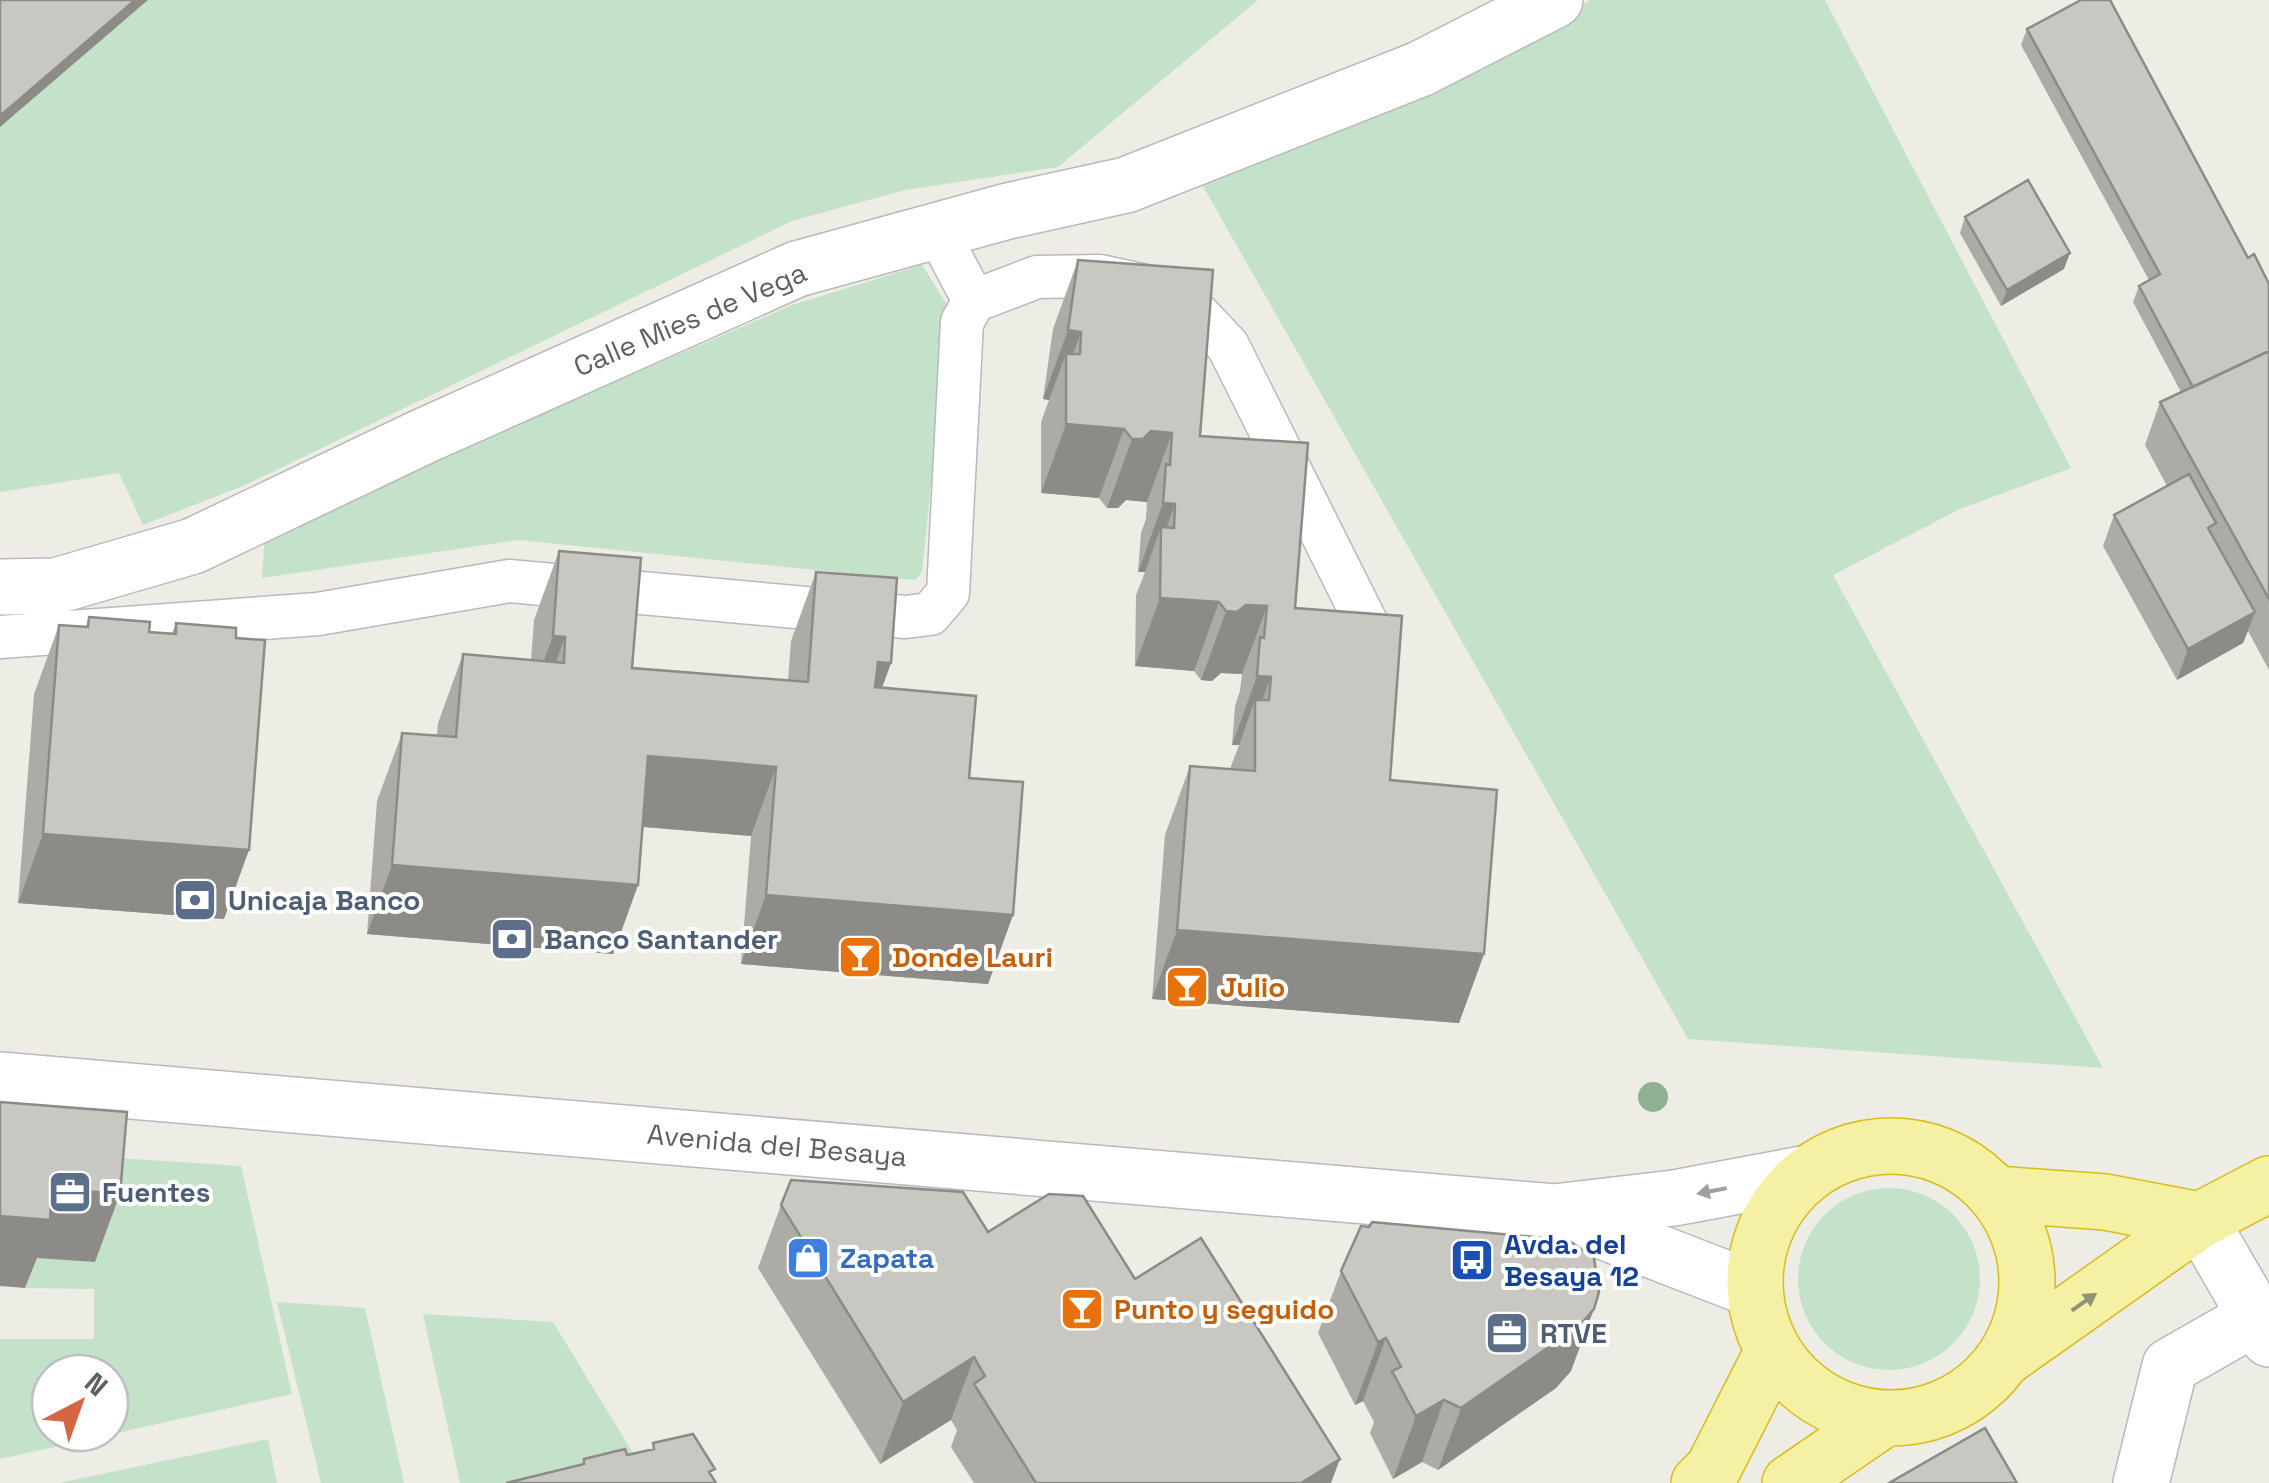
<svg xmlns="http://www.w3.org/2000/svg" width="2269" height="1483" font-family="'Space Grotesk',sans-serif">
	<rect width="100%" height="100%" fill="#edede5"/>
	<!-- green -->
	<path fill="#c4e2c9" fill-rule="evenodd" d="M148,0H1258L1058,167L905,190L792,221L245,485L143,525L119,473L0,492V126Z
		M1590,0H1825L2071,468L1960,509L1833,575L2103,1068L1688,1039L1196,174L1574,10Z
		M922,265L949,308L922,572L915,580L518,540L262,578L265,534L792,305Z
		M103,1157L241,1166L292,1394L0,1459V1339H94V1289L25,1288L27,1257ZM50,1373H110V1433H50Z
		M1798 1279a91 91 0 1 1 182 0a91 91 0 1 1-182 0Z
		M277,1302L365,1308L404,1483H321Z
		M423,1314L553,1322L633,1453L502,1483H460Z
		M268,1439L277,1483H59Z"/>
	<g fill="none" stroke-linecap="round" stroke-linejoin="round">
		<!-- service casing -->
		<g stroke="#b7b9bd" stroke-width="45">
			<path id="service" d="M937,231L974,301
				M0,637L318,614L509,581L905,617L930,614L948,593L962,322L974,301L1037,277L1100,276L1178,293L1228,346L1375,640"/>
		</g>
		<!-- pedestrian casing -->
		<g stroke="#b7b9bd" stroke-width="58">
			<path id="pedestrian" d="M2200,1220L2269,1339
				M2141,1483L2170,1366L2256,1317"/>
		</g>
		<!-- minor casing -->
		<g stroke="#b7b9bd" stroke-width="58">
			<path id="minor" d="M0,587L56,586L193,546L424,436L797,269L1008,211L1126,185L1420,69L1555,0
				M0,1080L1554,1212L1674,1198L1808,1173
				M1566,1217L1755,1290"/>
		</g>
		<!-- trunk casing -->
		<g stroke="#d9bc1a" stroke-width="58">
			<path id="trunk" d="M1755 1282a136 136 0 1 1 272 0a136 136 0 1 1-272 0Z
				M1996,1194L2105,1202L2200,1220
				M2005,1358L2200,1220L2269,1184
				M1699,1483L1713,1469L1773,1351
				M1790,1483L1885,1418"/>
		</g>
		<!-- service -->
		<use href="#service" stroke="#fff" stroke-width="42"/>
		<!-- pedestrian -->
		<use href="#pedestrian" stroke="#fff" stroke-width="55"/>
		<!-- minor -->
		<use href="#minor" stroke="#fff" stroke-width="55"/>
		<!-- trunk -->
		<use href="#trunk" stroke="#f4f0a4" stroke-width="55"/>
	</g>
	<!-- trees -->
	<circle fill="#8db191" cx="1653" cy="1097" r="15"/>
	<!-- wall -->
	<path fill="#adaba7" d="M2027,29L2248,258L2269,284V670L2248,631L2243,643L2177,680L2103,546L2114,515L2167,486L2145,445L2160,402L2181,392L2133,302L2139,286L2149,280L2021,45Z
		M1965,217L2064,269L2001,306L1960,233Z
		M1078,260L1200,436L1484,954L1459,1023L1152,999L1165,835L1190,766L1230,769L1239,745H1232L1235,706L1240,691L1242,674L1221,673L1212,681L1201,680L1194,671L1135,666L1136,595L1145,572H1138L1141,533L1146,519L1147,502L1126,500L1118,508H1107L1099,498L1041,493V422L1049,400L1043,399L1053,329Z
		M559,551L632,668L788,680L791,641L816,572L891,663L882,688L969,778L1013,915L988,984L741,964L751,836L642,827L638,885L613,954L367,934L377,801L402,733L437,735L438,723L463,654L531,660L534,620Z
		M89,617L149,632L172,633L176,623L224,919L18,903L34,694L59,625L86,627Z
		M781,1205L988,1232L1135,1279L1331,1483H974L951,1447L957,1430L951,1420L880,1464L758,1268Z
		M1341,1271L1571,1371L1556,1388L1438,1470L1422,1462L1393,1479L1370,1433L1374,1422L1363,1401L1355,1405L1318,1333Z"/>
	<!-- shaded-wall -->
	<path fill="#8d8b88" d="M135,0H148L0,127V116Z
		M2070,253L2064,269L2001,306L2007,290Z
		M1068,330L1081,332L1066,372V354L1049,400L1043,399Z
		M1066,424L1124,429L1099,498L1041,493Z
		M1151,431L1172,433L1147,502L1126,500L1118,508H1107L1132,439Z
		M1163,503L1175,504L1161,543V527L1145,572H1138Z
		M1160,598L1219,602L1194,671L1135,666Z
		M1246,605L1267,606L1242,674L1221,673L1212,681L1201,680L1226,611Z
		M2255,612L2243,643L2177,680L2188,649Z
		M553,636L565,637L540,706L528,704Z
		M878,662L891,663L866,731Z
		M1257,676L1271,677L1255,719V700L1239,745H1232Z
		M648,756L776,767L751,836L623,825Z
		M43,834L249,850L224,919L18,903Z
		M392,865L638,885L613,954L367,934Z
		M766,895L1013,915L988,984L741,964Z
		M1177,930L1484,954L1459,1023L1152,999Z
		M52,1188L120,1194L95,1262L37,1258L25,1288L0,1286V1216Z
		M1594,1309L1571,1371L1556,1388L1438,1470L1461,1408Z
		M1386,1338L1363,1401L1355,1405L1378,1342Z
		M974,1357L951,1420L880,1464L903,1402Z
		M1444,1400L1422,1462L1393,1479L1416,1416Z
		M1340,1459L1331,1483H1301Z"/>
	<!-- building -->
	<path fill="#c9c7c2" stroke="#8d8b88" stroke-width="2.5" d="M0,0H135L0,116Z
		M2081,0H2110L2248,258L2254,254L2269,284V351L2193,387L2139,286L2160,274L2027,29Z
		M2028,180L2070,253L2007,290L1965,217Z
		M1078,260L1213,270L1200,436L1308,443L1295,608L1402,616L1390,780L1497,790L1484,954L1177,930L1190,766L1255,771V700H1269L1271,677L1257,676L1260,637L1264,638L1267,606L1246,605L1237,612L1226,611L1219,602L1160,598L1161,527L1174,528L1175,504L1163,503L1166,464L1170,465L1172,433L1151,431L1143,439H1132L1124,429L1066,424V354H1080L1081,332L1068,330Z
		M2269,351V599L2160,402Z
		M2189,474L2216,523L2208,528L2255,612L2188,649L2114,515Z
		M559,551L641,558L632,668L808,682L816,572L897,578L891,663L878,662L875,687L976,696L969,778L1023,782L1013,915L766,895L776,767L710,761L648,756L638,885L392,865L402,733L456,737L463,654L564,663L565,637L553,636Z
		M89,617L150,622L149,632L176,634V623L236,628V638L265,640L249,850L43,834L59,625L88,627Z
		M0,1102L127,1112L120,1194L52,1188L50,1220L0,1216Z
		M791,1180L963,1192L988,1232L1049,1194L1083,1196L1135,1279L1201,1238L1340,1459L1301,1483H1036L974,1384L985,1376L974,1357L903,1402L781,1205Z
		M1372,1222L1568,1240L1594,1258L1599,1292L1594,1309L1579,1326L1461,1408L1444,1400L1416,1416L1392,1371L1401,1367L1386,1338L1378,1342L1341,1271L1361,1226L1369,1227Z
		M1985,1428L2017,1483H1889Z
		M693,1434L715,1469L709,1472L716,1483H506L584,1464V1459L625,1449L627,1455L654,1449L653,1443Z"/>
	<!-- one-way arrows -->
	<defs><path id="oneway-solid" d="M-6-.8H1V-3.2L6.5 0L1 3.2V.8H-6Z" transform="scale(2.5)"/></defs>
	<use fill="#9e9fa2" href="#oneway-solid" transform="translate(1712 1191) rotate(169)"/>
	<use fill="#92927a" href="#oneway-solid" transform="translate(2084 1302) rotate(-35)"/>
	<!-- icons -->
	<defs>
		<g id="bank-square" transform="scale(2.25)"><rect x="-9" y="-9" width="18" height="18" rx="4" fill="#5c6f8a" stroke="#fff"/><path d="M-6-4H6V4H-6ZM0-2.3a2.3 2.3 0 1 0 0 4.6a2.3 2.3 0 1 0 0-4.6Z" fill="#fff"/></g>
		<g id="bar-square" transform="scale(2.25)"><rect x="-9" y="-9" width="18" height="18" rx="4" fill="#e8710a" stroke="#fff"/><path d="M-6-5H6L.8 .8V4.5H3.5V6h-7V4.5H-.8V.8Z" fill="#fff"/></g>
		<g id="office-square" transform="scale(2.25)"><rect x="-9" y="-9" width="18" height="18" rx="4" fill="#5c6f8a" stroke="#fff"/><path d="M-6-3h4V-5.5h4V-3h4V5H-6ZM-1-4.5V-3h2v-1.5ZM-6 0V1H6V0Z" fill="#fff"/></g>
		<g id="shop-square" transform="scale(2.25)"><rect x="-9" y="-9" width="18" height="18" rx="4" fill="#3f7fe0" stroke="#fff"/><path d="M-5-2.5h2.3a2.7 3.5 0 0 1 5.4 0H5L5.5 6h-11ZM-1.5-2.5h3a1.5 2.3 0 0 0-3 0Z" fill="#fff"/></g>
		<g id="bus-square" transform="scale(2.25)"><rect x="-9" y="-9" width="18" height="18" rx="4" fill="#1a4fb4" stroke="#fff"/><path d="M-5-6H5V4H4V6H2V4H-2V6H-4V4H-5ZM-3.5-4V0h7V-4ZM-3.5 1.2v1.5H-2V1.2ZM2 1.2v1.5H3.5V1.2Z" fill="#fff"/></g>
	</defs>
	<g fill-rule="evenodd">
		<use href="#bank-square" x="195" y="900"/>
		<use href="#bank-square" x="512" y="939"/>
		<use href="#bar-square" x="860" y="957"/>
		<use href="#bar-square" x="1187" y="987"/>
		<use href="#office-square" x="70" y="1192"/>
		<use href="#shop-square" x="808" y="1258"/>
		<use href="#bus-square" x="1472" y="1260"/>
		<use href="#bar-square" x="1082" y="1309"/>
		<use href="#office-square" x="1507" y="1333"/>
	</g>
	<g text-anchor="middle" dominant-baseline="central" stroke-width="8" stroke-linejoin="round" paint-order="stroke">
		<!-- street labels -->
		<g font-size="28" fill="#5d5f64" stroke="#fff">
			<text transform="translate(690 319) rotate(-23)">Calle Mies de Vega</text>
			<text transform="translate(777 1145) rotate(5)">Avenida del Besaya</text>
		</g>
		<!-- service labels -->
		<g font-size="28" font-weight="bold" fill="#4e5e75" stroke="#fff" text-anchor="start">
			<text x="228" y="900">Unicaja Banco</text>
			<text x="544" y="939">Banco Santander</text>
			<text x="102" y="1192">Fuentes</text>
			<text x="1540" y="1333">RTVE</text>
		</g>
		<!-- food labels -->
		<g font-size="28" font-weight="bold" fill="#c56008" stroke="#fff" text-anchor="start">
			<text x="892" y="957">Donde Lauri</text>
			<text x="1220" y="987">Julio</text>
			<text x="1114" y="1309">Punto y seguido</text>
		</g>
		<!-- transit labels -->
		<g font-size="28" font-weight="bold" fill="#164399" stroke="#fff" text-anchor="start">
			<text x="1504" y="1244">Avda. del<tspan x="1504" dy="32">Besaya 12</tspan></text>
		</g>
		<!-- shop labels -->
		<g font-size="28" font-weight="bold" fill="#366cbe" stroke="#fff" text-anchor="start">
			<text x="840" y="1258">Zapata</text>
		</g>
	</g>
	<!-- north arrow -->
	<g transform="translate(80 1403) rotate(41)"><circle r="48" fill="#ffffff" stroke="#bebfc1" stroke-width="2.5"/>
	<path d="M0-8L18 38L0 25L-18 38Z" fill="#d66642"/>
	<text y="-15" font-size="28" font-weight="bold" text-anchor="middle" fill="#5d5f64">N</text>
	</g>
</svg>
